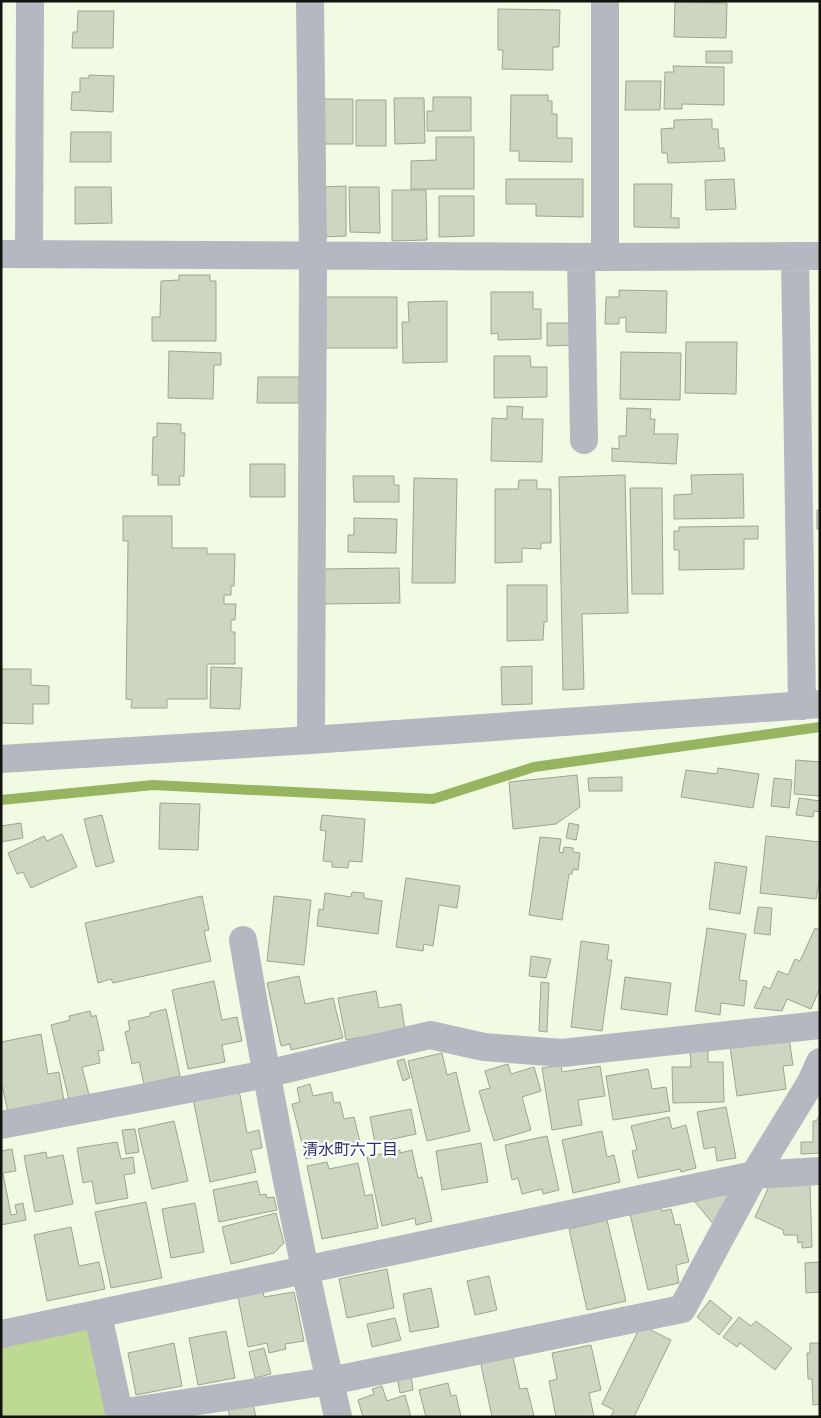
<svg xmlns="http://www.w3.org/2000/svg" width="821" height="1418" font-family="'IBM Plex Sans','Noto Sans JP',sans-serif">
	<rect width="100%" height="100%" fill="#f1fbe4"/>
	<!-- green -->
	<path fill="#bed992" d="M98,1315L119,1417H1V1334Z"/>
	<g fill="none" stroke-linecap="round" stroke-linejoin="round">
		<!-- stream -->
		<path stroke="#97b561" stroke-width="10" d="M1,800L153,785L433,799L534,767L820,727"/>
	</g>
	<!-- building -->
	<path fill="#cdd6c0" stroke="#9da590" d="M675,2L727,3L726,38L674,37Z
		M498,9L560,10L559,47H553V70L502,69L503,50H498Z
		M78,11H114L113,48H72L73,32H77Z
		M706,51H732V63H706Z
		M673,66L724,67V105L682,104V109H664L665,72H674Z
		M89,75L114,76L113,112L71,110L72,92H80V78H89Z
		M626,81H661L660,110H625Z
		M511,95H548V101H552V114H557V138H572V162L519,161V151H510Z
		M433,97H471V131H427V111H433Z
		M394,98H424L425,143L395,144Z
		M323,99H353V144H324Z
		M356,100H386V146H356Z
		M712,119V129H718L719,148H724L725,161L668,163L667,153H662L661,129L674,128V120Z
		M71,132H111V162H70Z
		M436,137H474V189H411V161L436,160Z
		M506,179H583V217L536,216V204H506Z
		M734,179L736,209L706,210L705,180Z
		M634,184H672L671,218H679V228L634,227Z
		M346,186V236L322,237V187Z
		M75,187H111L112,223L75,224Z
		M349,187H379L380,233L350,232Z
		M392,190H426L427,240L392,241Z
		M439,196H474V236L439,237Z
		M179,275H210V281H216V341H152V317H160L161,281L179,280Z
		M619,290L667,291L666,333L626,332V317L619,318V324H605L606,297H619Z
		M491,292H533V309H541V339L498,340V333L491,334Z
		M322,297H397V348H322Z
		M447,301V362L403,363L402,322H409L408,302Z
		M547,323H572L573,345L547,346Z
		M686,342H737L736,394L685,393Z
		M169,351L221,353V365H214L213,399L168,398Z
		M621,352L681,353L680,400L620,399Z
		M494,356H530L531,367H547V397L494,398Z
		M258,377H299V403H257Z
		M507,406L523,407L522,419H543L542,462L491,461L492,418L507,419Z
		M627,408L651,409L650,419H655L654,434H678L676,464L612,461V448L619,449V436H626Z
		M157,423L181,424V433H185L184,476H179L180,485H158V475H152L153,437H157Z
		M250,464H285V497H250Z
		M743,474L744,518L674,519V495L692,494L691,475Z
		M625,475L628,613L582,614L584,689L563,690L559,477Z
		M353,476H394V485H399V502H354Z
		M414,478L457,479L455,583H412Z
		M519,480H537V489H551V543H541V549L522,548V562L495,563V489H518Z
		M630,488H662L663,594H632Z
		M817,510H820V529H817Z
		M123,516H172V548H207V554H235L234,586H231V595H224V604H236L235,620H231V632H235V664H207V699H167V708H131L132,700L126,699L128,541H123Z
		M354,518L397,519L396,553L348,552V535H354Z
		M758,526V539H744V569L679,570V550H674V531H679V527Z
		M399,568L400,603L322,604V569Z
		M507,585H547V622H544L543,640L507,641Z
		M532,666V704L502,705L501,667Z
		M211,667L242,668L240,709L210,708Z
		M1,669H31V685L49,686V704H33V724L1,723Z
		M796,760L820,762V796L794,794Z
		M718,768L759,774L753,808L681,797L686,770L717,774Z
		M577,775L580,807L556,824L513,829L509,782Z
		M622,777V791H589L588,778Z
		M774,778L792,780L789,808L771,806Z
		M799,798L820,801V812L814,811L813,817L796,815Z
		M160,803L200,804L198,850L159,849Z
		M102,815L114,862L96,867L84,819Z
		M322,815L365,819L362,862L349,861L348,868L332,867V862L323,861L326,831L320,830Z
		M21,823L23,838L1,842V826Z
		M569,823L579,825L576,840L566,838Z
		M62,834L77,867L31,888L23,872L17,874L8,853L44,836L47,841Z
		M766,836L820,842V877L816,899L760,893Z
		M540,837L561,839L559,852L563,853L564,847L573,848V852L580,853L578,870L573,869L572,874H569L562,920L529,915Z
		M715,862L747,867L740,914L709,909Z
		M406,878L460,886L457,908L439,905L433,946L424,944L423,951L396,947Z
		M352,892L364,893V898L382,901L378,934L317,926L319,909L323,910L325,893L351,897Z
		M202,896L209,930L204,931L211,961L113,983L111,979L98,983L85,923Z
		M274,896L311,900L304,965L267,961Z
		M758,907L772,908L770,935L754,933Z
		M707,928L746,934L739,980L747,981L744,1006L721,1003L720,1015L695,1011Z
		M815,928L820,930V988L811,1009L787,999L782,1011L754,1008L764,986L770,989L778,971L788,975L795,959L800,961Z
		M581,941L609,945L607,960H612L602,1031L571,1027Z
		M531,956L551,959L546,978L529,976Z
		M299,976L305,1004L333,998L343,1038L291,1050L290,1044L281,1046L267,983Z
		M625,977L671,983L667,1015L621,1009Z
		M214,981L222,1020L237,1017L242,1041L222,1045L225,1062L188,1069L172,990Z
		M541,982L549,983L547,1032L539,1031Z
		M376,991L379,1008L401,1004L405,1029L346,1040L338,998Z
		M166,1009L180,1076L144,1084L139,1062L132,1064L125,1032L130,1030L128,1021L150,1016V1013Z
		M90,1011L92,1017L96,1015L104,1050L98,1051L100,1063L82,1067L89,1095L69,1100L51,1025L70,1020L69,1016Z
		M41,1034L48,1074L59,1072L64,1101L8,1112L1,1081V1042Z
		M789,1038L793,1065L783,1066L786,1089L737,1096L730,1047Z
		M708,1049V1062H723L724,1102L673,1103L672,1067H691L690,1050Z
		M442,1053L447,1075L456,1072L470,1131L427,1141L408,1061Z
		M404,1059L410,1078L403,1081L397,1061Z
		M508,1064L511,1074L534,1067L541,1091L522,1097L531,1130L494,1141L479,1091L490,1088L485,1071Z
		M561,1065L562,1072L600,1066L605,1096L578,1100L582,1125L552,1130L542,1068Z
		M648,1069L652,1089L666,1087L670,1111L613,1120L606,1076Z
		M310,1084L313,1096L332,1092L334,1103L340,1102L344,1119L354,1117L361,1146L306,1159L292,1104L300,1102L297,1088Z
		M239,1090L247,1133L259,1130L262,1148L251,1150L256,1172L210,1182L193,1099Z
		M726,1107L736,1158L717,1161L715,1147L704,1149L697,1112Z
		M411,1109L416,1134L375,1143L370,1117Z
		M820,1115V1153L801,1154V1142H813V1121H816Z
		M669,1117L672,1129L686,1125L696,1168L681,1172L680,1169L638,1178L632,1151L637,1150L631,1126Z
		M174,1121L188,1181L152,1189L138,1129Z
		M135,1129L139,1152L126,1154L122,1130Z
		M602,1131L607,1157L614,1155L620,1182L573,1193L562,1140Z
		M547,1136L559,1190L543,1194L542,1189L522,1194L518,1178L512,1180L505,1145Z
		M117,1142L121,1159L133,1157L135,1173L124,1175L128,1198L96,1204L92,1181L83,1183L77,1148Z
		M481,1143L488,1182L442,1190L436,1151Z
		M12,1149L16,1171L3,1173L11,1215L17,1214L15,1205L23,1203L26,1220L1,1225V1151Z
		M400,1150V1153L412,1150L418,1178L422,1177L432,1221L416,1225L415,1218L382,1226L367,1157Z
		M46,1152L47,1158L63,1155L73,1204L35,1212L24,1156Z
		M327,1162L329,1169L358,1163L365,1196L372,1194L378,1228L322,1239L307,1166Z
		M257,1181L260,1195L266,1194L267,1198L274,1197L277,1210L219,1222L213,1190Z
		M810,1183L812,1247L802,1248V1242L798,1243L797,1235H784L783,1230L755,1217L770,1184Z
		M725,1192L731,1202L714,1225L695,1202Z
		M146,1202L162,1278L111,1288L95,1212Z
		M195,1203L204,1252L171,1258L162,1209Z
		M660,1206L662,1211L671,1209L675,1225L680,1224L689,1262L676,1265L679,1283L648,1290L630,1214Z
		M276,1213L284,1243L274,1253L231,1264L222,1227Z
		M607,1220L626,1301L587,1310L569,1229Z
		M71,1227L79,1266L99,1262L105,1289L47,1301L34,1235Z
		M820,1262V1292L806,1293L805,1263Z
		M387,1269L394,1308L347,1318L339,1279Z
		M489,1276L497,1310L475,1315L467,1281Z
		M431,1288L439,1327L410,1332L403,1294Z
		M263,1291L264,1297L294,1292L304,1341L285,1344L286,1349L269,1353L267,1343L248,1347L238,1297Z
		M710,1300L732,1318L719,1335L697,1317Z
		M739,1317L751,1326L756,1321L792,1348L775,1370L740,1343L737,1347L723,1337Z
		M395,1318L401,1340L372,1347L367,1324Z
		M641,1325L671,1340L634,1417H611L614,1410L602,1404Z
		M226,1331L235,1378L198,1385L189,1338Z
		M174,1343L182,1386L136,1395L128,1353Z
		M810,1343H820V1404L813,1405L812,1379H808L807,1353H810Z
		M591,1345L601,1390L589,1393L594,1417H556L549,1381L557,1379L552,1353Z
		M264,1348L271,1374L255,1378L249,1352Z
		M512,1353L520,1389L527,1388L534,1416L492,1417L480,1360Z
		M411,1375L413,1390L400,1393L397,1377Z
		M448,1383L451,1396L456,1395L461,1417H426L419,1390Z
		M382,1386L387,1401L405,1395L411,1417H363L358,1400L374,1394L372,1389Z
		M253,1404L256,1417H230L228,1410Z"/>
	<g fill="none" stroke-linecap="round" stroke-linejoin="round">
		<!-- minor -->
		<path stroke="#b5b7c1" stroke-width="28" d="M310,1L313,257L311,740
			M1,254L605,257L820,256
			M29,254L30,1
			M795,256L802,706
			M581,257L584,440
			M605,257V1
			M1,1125L266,1074L430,1035L484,1047L562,1053L820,1025
			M98,1315L120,1417
			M1,1334L754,1175L820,1171
			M119,1413L330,1381C296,1235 268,1088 243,940
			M338,1417L330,1381L682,1309L754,1175L811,1082L820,1062"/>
		<!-- tertiary -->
		<path stroke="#b5b7c1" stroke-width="28" d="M1,759L311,740L820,704"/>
	</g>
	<g text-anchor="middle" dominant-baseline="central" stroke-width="4.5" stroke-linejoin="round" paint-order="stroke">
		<!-- neighbourhood labels -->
		<g font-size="16" fill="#2e316c" stroke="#fff">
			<text x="350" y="1149">清水町六丁目</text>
		</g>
	</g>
	<!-- border -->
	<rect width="821" height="1418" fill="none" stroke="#11140d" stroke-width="5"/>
</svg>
